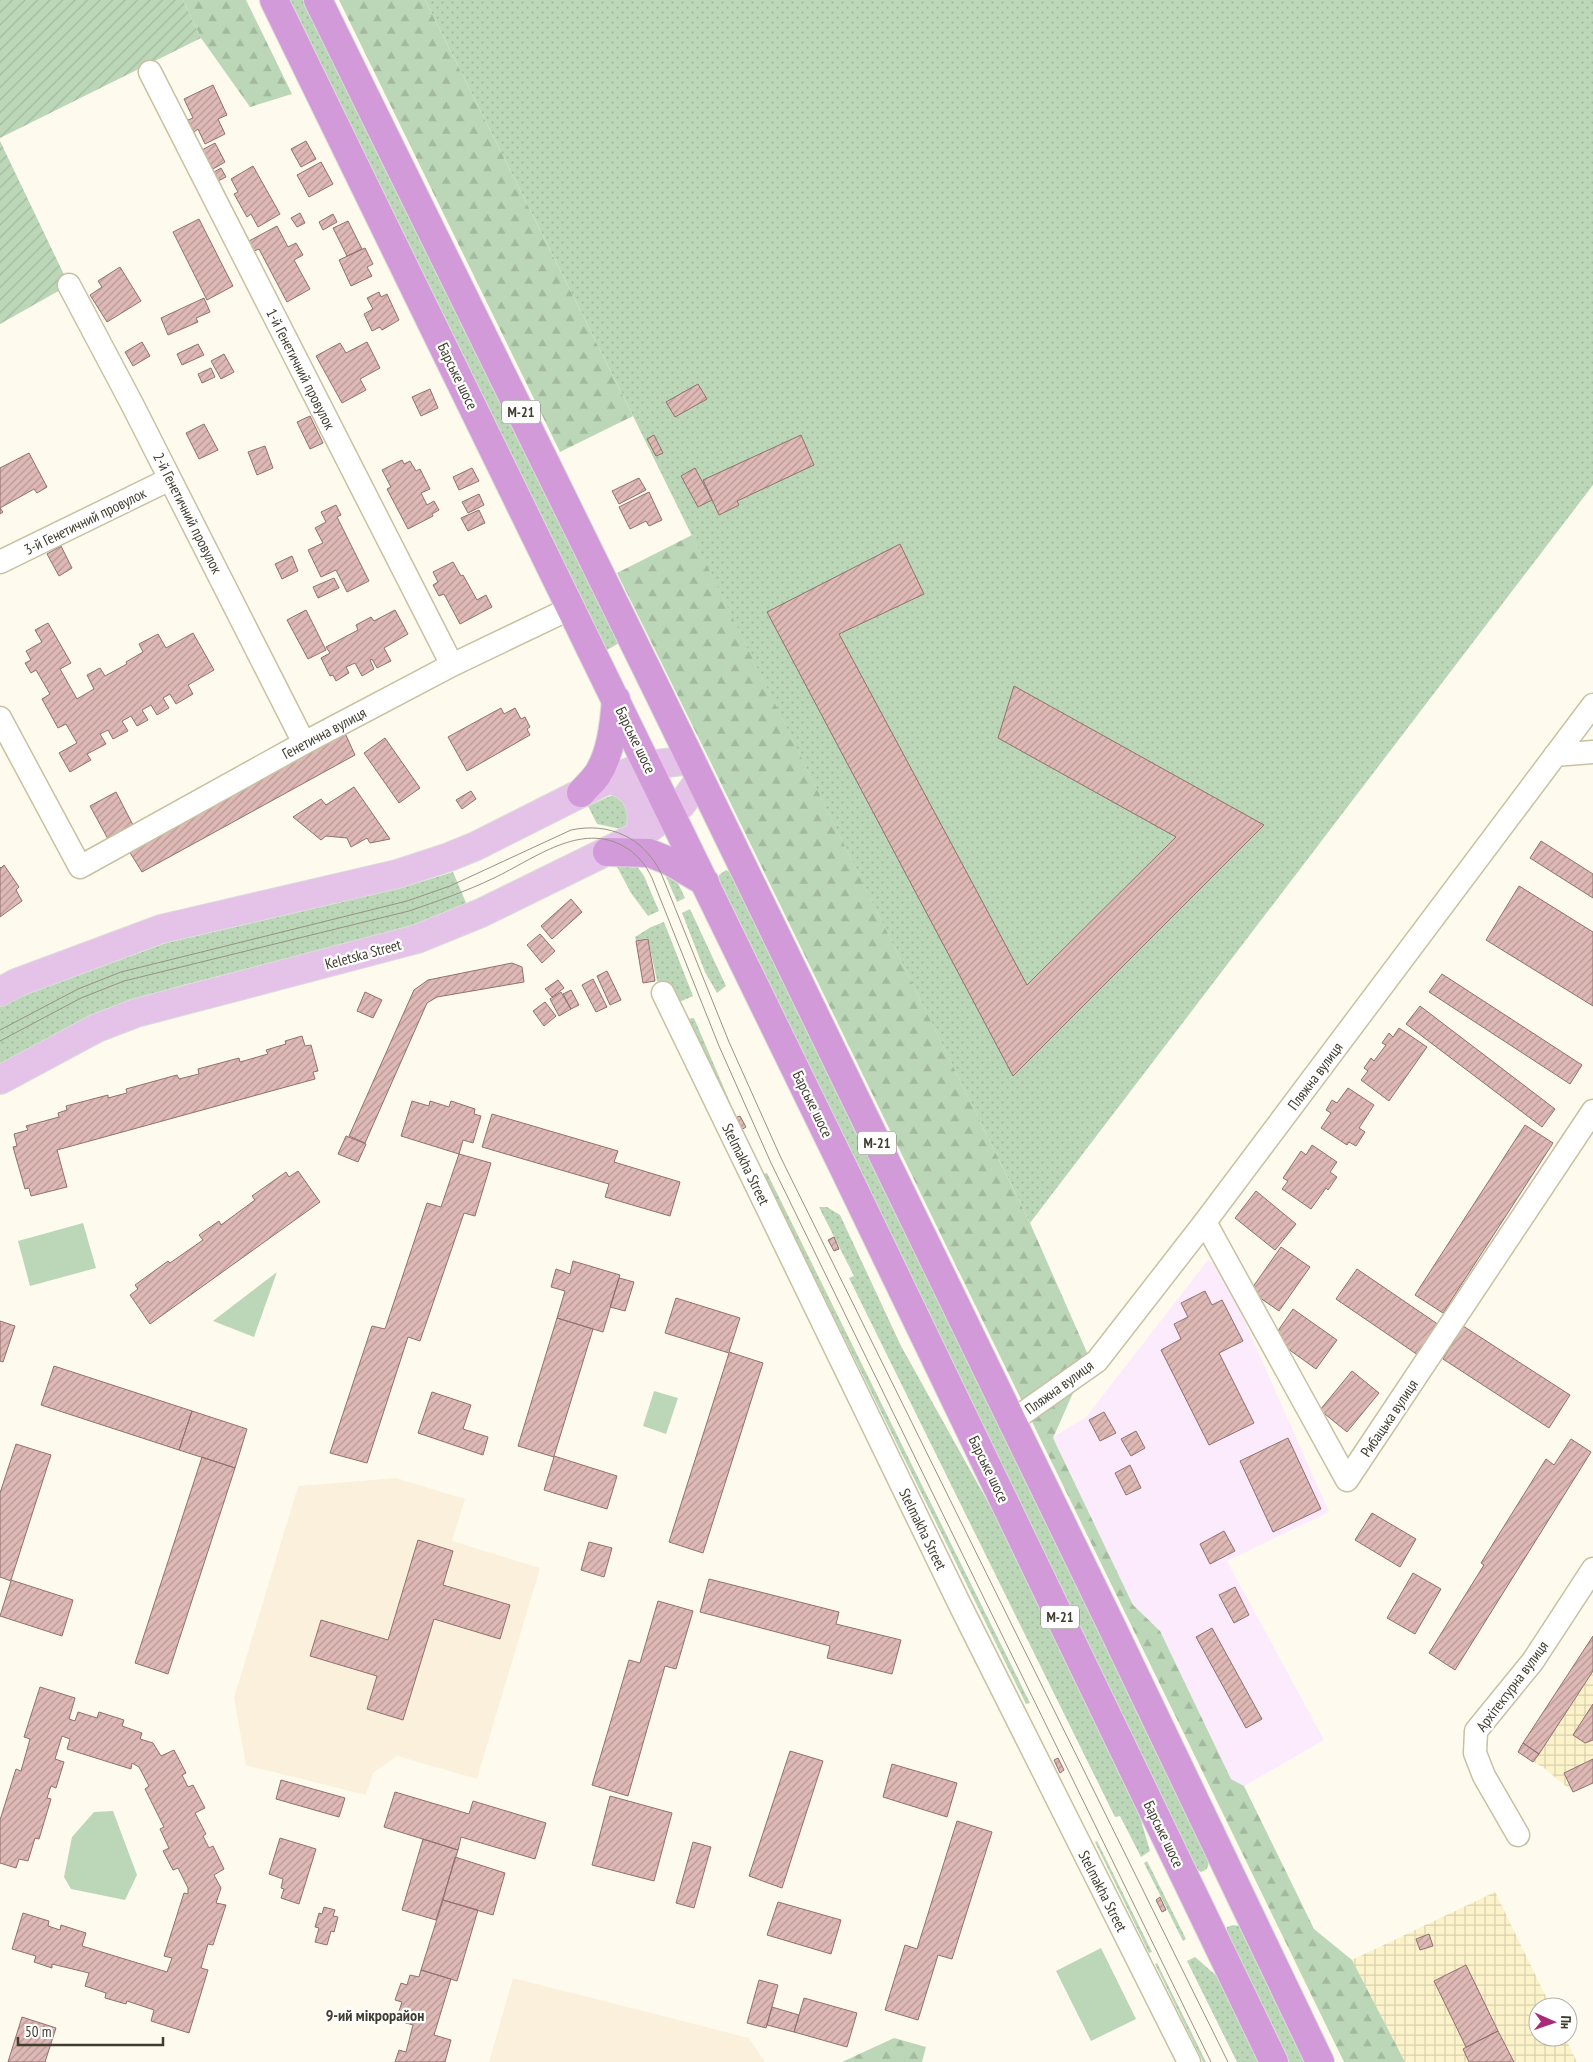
<svg xmlns="http://www.w3.org/2000/svg" width="1593" height="2062" font-family="'PT Sans Narrow',sans-serif">
	<defs>
		<pattern id="industrial-grid" width="8" height="8" patternUnits="userSpaceOnUse" patternTransform="scale(1.25)"><rect width="8" height="8" fill="#fcf3ca"/><path d="M0 4h8M4 0v8" fill="none" stroke="#d9d1ae"/></pattern>
		<pattern id="grass-dots" width="8" height="8" patternUnits="userSpaceOnUse" patternTransform="scale(1.25)"><rect width="8" height="8" fill="#bbd7b8"/><path d="M2 2h.1M6 6h.1" fill="none" stroke="#a2b99e" stroke-width="1.8" stroke-linecap="round"/></pattern>
		<pattern id="forest-firs" width="22" height="20" patternUnits="userSpaceOnUse" patternTransform="scale(1.25)"><rect width="22" height="20" fill="#bbd7b8"/><path d="M5 1l3.5 6h-7zM16 11l3.5 6h-7z" fill="#a2b99e"/></pattern>
		<pattern id="garden-furrows" width="10" height="10" patternUnits="userSpaceOnUse" patternTransform="scale(1.25)"><rect width="10" height="10" fill="#bbd7b8"/><path d="M-1 1l2-2M0 10L10 0M9 11l2-2" fill="none" stroke="#a2b99e"/></pattern>
		<pattern id="building-hatch" width="6" height="6" patternUnits="userSpaceOnUse" patternTransform="scale(1.25)"><rect width="6" height="6" fill="#dfb9b6"/><path d="M-1 1l2-2M0 6l6-6M5 7l2-2" fill="none" stroke="#b69894"/></pattern>
	</defs>
	<rect width="100%" height="100%" fill="#fefbee"/>
	<!-- commercial -->
	<path fill="#fbebfd" d="M1208,1260L1220,1266L1329,1512L1227,1561L1324,1740L1244,1786L1231,1779L1160,1631L1133,1605L1052,1438L1086,1417Z"/>
	<!-- industrial -->
	<path fill="url(#industrial-grid)" d="M1593,1636V1783L1573,1792L1544,1768L1518,1752Z
		M1495,1892L1551,2007H1538V2037H1565L1577,2062H1405L1352,1960Z"/>
	<!-- education -->
	<path fill="#fbf0db" d="M396,1478L465,1499L452,1541L540,1568L477,1779L397,1756L373,1773L366,1795L246,1765L234,1698L298,1486Z
		M513,1978L749,2038L765,2062H489Z"/>
	<!-- grass -->
	<path fill="url(#grass-dots)" d="M274,0H318L631,636L595,657Z
		M425,0H1593V485L1030,1223L633,416Z
		M615,794L626,796L630,823L621,829L597,824L588,806Z
		M634,862L644,876L659,911L648,916L631,893L615,863Z
		M662,867L675,877L685,898L677,902Z
		M726,870L734,874L1209,1862L1207,1869L1201,1872L1194,1868L718,882L719,875Z
		M453,872L467,905L415,926L176,987L133,1002L0,1066V1007L21,996L166,943L401,888Z
		M690,909L726,986L717,993L705,972L682,913Z
		M664,922L693,996L677,1003L670,988L657,981L648,938L636,941L635,937L651,927Z
		M694,1018L735,1114L733,1116L685,1019Z
		M767,1173L1030,1703L1026,1704L763,1174Z
		M819,1207H827L840,1215L901,1346L1004,1531L1135,1800L1150,1851L1141,1857L1120,1816L1115,1817L849,1278L854,1276Z
		M1097,1841L1152,1952L1149,1953L1095,1842Z
		M1147,1861L1186,1939L1183,1941L1144,1863Z
		M1233,1925L1239,1926L1306,2062H1287L1226,1934L1227,1927Z
		M1195,1957L1219,1978L1261,2062H1237L1187,1961Z
		M1157,1963L1206,2062H1203L1155,1964Z"/>
	<!-- forest -->
	<path fill="url(#forest-firs)" d="M183,0H246L292,94L250,107L201,38Z
		M339,0H425L633,416L560,452Z
		M692,535L1030,1223L1089,1357L1053,1438L1133,1605L1160,1631L1231,1779L1244,1786L1314,1929L1352,1960L1405,2062H1344L711,763L617,573Z
		M894,2038L926,2047L922,2062H842Z"/>
	<!-- park -->
	<path fill="#bbd7b8" d="M83,1223L96,1268L30,1286L18,1241Z
		M277,1272L254,1337L213,1321Z
		M654,1391L678,1398L666,1434L643,1426Z
		M113,1811L137,1875L125,1900L71,1889L64,1877L72,1837L94,1812Z
		M1101,1948L1136,2019L1091,2041L1056,1971Z"/>
	<!-- garden -->
	<path fill="url(#garden-furrows)" d="M0,0H183L201,38L0,138Z
		M0,141L69,285L0,324Z"/>
	<!-- building -->
	<path fill="url(#building-hatch)" stroke="#92706d" d="M213,85L227,115L218,119L225,134L205,144L198,129L194,132L188,120L193,118L184,99Z
		M306,141L316,159L301,167L291,149Z
		M215,143L225,162L213,169L202,150Z
		M321,162L333,184L309,197L297,175Z
		M253,166L280,214L258,227L251,214L247,217L234,194L238,192L231,179Z
		M221,168L226,177L218,181L214,172Z
		M300,213L305,223L297,227L291,218Z
		M333,214L337,222L323,230L319,222Z
		M199,219L233,286L207,300L173,232Z
		M348,221L362,249L347,256L333,228Z
		M277,226L288,247L296,243L303,255L294,260L310,289L287,302L259,249L254,251L249,241Z
		M365,248L373,264L367,267L372,276L351,286L339,260Z
		M120,267L141,301L107,322L90,295L102,287L98,281Z
		M379,292L381,297L387,294L399,320L382,330L380,327L372,331L364,314L373,309L367,298Z
		M204,298L210,312L196,318L198,322L168,335L161,318Z
		M142,342L150,356L133,366L125,352Z
		M367,342L380,368L360,379L366,390L342,403L316,356L340,343L346,353Z
		M198,344L204,355L182,365L177,354Z
		M224,354L234,372L221,379L211,361Z
		M211,368L215,377L202,383L198,374Z
		M698,384L707,399L675,417L666,402Z
		M430,389L438,408L421,416L412,397Z
		M310,416L323,443L310,449L297,422Z
		M204,424L218,450L199,459L186,433Z
		M654,435L663,453L656,456L647,439Z
		M801,435L814,465L737,501L739,505L719,515L703,480Z
		M265,446L273,468L257,475L248,452Z
		M29,453L47,487L37,493L34,489L0,508L3,512L0,514V468Z
		M402,460L404,464L410,461L416,471L420,469L430,489L421,493L427,505L434,501L439,510L432,514L433,516L408,529L387,489L391,487L382,470Z
		M472,468L479,481L459,490L453,477Z
		M695,468L712,500L698,507L681,476Z
		M639,478L646,490L619,504L612,491Z
		M649,492L662,520L649,526L646,521L630,529L619,507Z
		M479,494L484,505L468,513L462,502Z
		M336,505L341,515L337,517L369,581L347,592L336,570L321,577L308,550L323,543L315,528L326,522L321,512Z
		M479,510L485,523L468,531L461,518Z
		M900,544L924,594L839,634L1027,985L1176,837L998,738L1014,686L1264,825L1013,1076L767,612Z
		M61,546L72,568L59,576L47,554Z
		M292,556L298,571L282,579L275,564Z
		M453,562L461,576L463,575L477,600L486,595L492,607L460,624L444,594L439,596L433,585L438,582L433,572Z
		M334,578L339,588L318,598L313,587Z
		M306,610L326,650L308,659L287,620Z
		M395,610L408,634L384,648L391,661L377,668L372,659L370,660L374,669L362,676L355,663L346,667L349,673L336,681L333,675L330,676L321,658L330,653L326,647L358,630L356,625L371,617L374,621Z
		M48,623L71,663L60,669L77,699L94,689L87,675L100,668L105,676L127,664L126,662L143,652L139,644L158,634L166,648L193,633L214,670L188,685L193,694L176,704L170,694L163,698L169,708L157,715L151,705L142,710L148,720L137,726L131,716L122,721L128,731L113,739L108,730L100,734L106,744L87,754L91,760L70,772L59,753L77,743L66,724L58,728L42,699L50,694L36,670L31,673L25,663L31,660L26,651L42,642L35,630Z
		M501,708L504,714L515,708L521,719L525,717L530,727L527,729L530,735L467,771L448,737Z
		M344,731L355,755L142,872L129,851Z
		M385,738L420,788L399,803L364,753Z
		M354,787L390,839L370,843L367,838L351,847L347,838L326,836L321,840L293,817L321,799L326,805Z
		M471,791L476,799L462,809L456,800Z
		M116,792L133,825L108,839L90,806Z
		M1541,841L1593,874V898L1530,858Z
		M4,865L19,887L16,890L22,901L0,917V867L1,868Z
		M1519,886L1593,932V1006L1486,940Z
		M571,899L582,912L552,939L541,926Z
		M540,934L555,951L542,963L527,945Z
		M648,939L655,981L643,983L636,941Z
		M512,963L522,967L524,982L437,997L427,1003L365,1143L349,1136L414,990L428,980Z
		M607,971L621,1000L610,1005L597,976Z
		M1442,974L1582,1065L1570,1084L1429,992Z
		M593,979L607,1007L596,1012L582,985Z
		M558,980L564,988L552,997L545,989Z
		M571,990L579,1005L571,1009L563,994Z
		M365,992L382,1000L373,1018L357,1011Z
		M561,992L571,1009L559,1016L550,999Z
		M545,1002L556,1016L544,1026L533,1011Z
		M1420,1006L1555,1109L1542,1127L1406,1024Z
		M1399,1028L1427,1047L1389,1101L1361,1080L1368,1071L1364,1068L1371,1058L1374,1061L1386,1045L1382,1043L1389,1033L1393,1037Z
		M302,1036L305,1046L311,1045L318,1071L313,1072L315,1079L57,1150L67,1187L31,1196L29,1188L25,1189L13,1147L17,1146L14,1134L28,1130L26,1126L59,1117L58,1113L67,1110L66,1106L108,1095V1098L127,1093L126,1089L177,1075L179,1079L199,1074L198,1069L239,1058L240,1062L268,1054L266,1050L286,1044L285,1041Z
		M1348,1088L1374,1105L1359,1128L1365,1132L1356,1146L1349,1142L1347,1145L1321,1128L1331,1113L1326,1110L1332,1100L1337,1103Z
		M412,1101L429,1106L430,1101L449,1107L451,1101L475,1109L474,1114L481,1116L473,1143L463,1140L459,1154L401,1136Z
		M492,1114L618,1151L614,1162L680,1182L670,1216L605,1197L609,1184L482,1147Z
		M740,1116L746,1127L741,1130L735,1118Z
		M1525,1125L1553,1143L1443,1313L1415,1295Z
		M346,1136L366,1144L358,1162L338,1154Z
		M1312,1145L1337,1162L1330,1172L1337,1177L1328,1190L1326,1188L1311,1209L1282,1189L1288,1181L1283,1178L1301,1151L1306,1155Z
		M459,1154L491,1163L475,1216L464,1213L420,1341L408,1337L367,1463L330,1453L372,1326L385,1329L427,1203L441,1207Z
		M298,1171L320,1202L150,1324L130,1295L138,1289L135,1285L168,1261L170,1263L203,1240L199,1235L219,1221L221,1225L255,1200L252,1196L286,1172L289,1177Z
		M1256,1191L1296,1224L1275,1250L1235,1218Z
		M834,1237L839,1249L834,1251L828,1240Z
		M1281,1247L1310,1267L1279,1311L1250,1291Z
		M573,1261L620,1275L603,1332L557,1318L565,1291L551,1287L556,1269L570,1274Z
		M1357,1269L1439,1325L1418,1355L1336,1299Z
		M619,1278L634,1282L625,1311L610,1307Z
		M1205,1291L1212,1305L1222,1300L1243,1341L1219,1353L1254,1423L1209,1445L1161,1350L1181,1339L1174,1324L1188,1317L1181,1303Z
		M676,1298L740,1318L729,1352L763,1363L703,1553L669,1542L729,1353L665,1333Z
		M1293,1309L1337,1340L1316,1369L1273,1338Z
		M557,1318L593,1329L554,1456L617,1476L607,1509L544,1490L554,1457L518,1446Z
		M0,1321L15,1326L3,1362L0,1361Z
		M1463,1326L1570,1395L1549,1428L1443,1359Z
		M54,1366L192,1411L179,1450L41,1405Z
		M1352,1371L1379,1393L1347,1432L1320,1410Z
		M432,1392L471,1405L463,1429L488,1437L483,1455L418,1433Z
		M192,1411L247,1429L235,1468L179,1450Z
		M1104,1412L1116,1433L1100,1441L1089,1420Z
		M1136,1431L1145,1448L1131,1456L1121,1439Z
		M1288,1438L1321,1509L1273,1532L1240,1461Z
		M1571,1439L1591,1452L1455,1670L1429,1653L1484,1565L1481,1563L1546,1459L1554,1465Z
		M16,1444L51,1455L11,1580L73,1600L62,1636L0,1616L11,1581L0,1577V1493Z
		M202,1457L235,1468L168,1674L135,1663Z
		M1130,1465L1141,1488L1126,1495L1115,1473Z
		M1372,1513L1416,1539L1400,1567L1355,1540Z
		M1224,1531L1235,1551L1210,1564L1200,1544Z
		M418,1540L453,1551L443,1585L510,1605L500,1639L434,1619L403,1720L367,1709L377,1676L310,1656L321,1620L388,1640Z
		M589,1542L612,1548L604,1577L581,1570Z
		M1413,1573L1441,1589L1415,1634L1387,1618Z
		M709,1579L839,1612L836,1624L901,1640L892,1674L827,1658L830,1646L700,1612Z
		M1235,1587L1249,1615L1234,1623L1219,1595Z
		M658,1601L693,1611L676,1669L665,1666L628,1796L592,1785L629,1660L640,1663Z
		M1212,1628L1262,1719L1246,1728L1196,1637Z
		M1593,1636V1671L1539,1754L1523,1743Z
		M40,1687L75,1698L69,1719L75,1721L78,1712L97,1718L99,1712L124,1720L122,1726L142,1733L140,1739L153,1743L161,1756L174,1750L186,1773L182,1775L188,1787L193,1785L205,1808L195,1813L206,1834L203,1836L209,1848L213,1846L224,1869L214,1875L221,1888L216,1903L226,1905L213,1945L208,1944L201,1968L208,1970L189,2033L151,2021L154,2010L127,2001L126,2004L105,1998L106,1993L85,1986L89,1973L52,1964V1968L34,1962L36,1956L12,1949L23,1913L49,1921L48,1926L60,1930L61,1925L86,1933L82,1946L167,1972L172,1958L164,1956L184,1893L188,1894V1888L178,1868L173,1870L163,1851L169,1848L160,1829L164,1827L145,1789L149,1786L139,1767L132,1763L131,1769L67,1749L70,1739L62,1736L55,1759L64,1762L56,1788L51,1786L47,1798L51,1799L39,1839L35,1838L28,1861L19,1859L16,1868L0,1863V1820L16,1769L21,1771L30,1739L24,1737Z
		M1593,1704V1740L1585,1743L1573,1735Z
		M1523,1743L1539,1754L1533,1762L1518,1752Z
		M790,1751L823,1761L782,1888L749,1876Z
		M1058,1758L1064,1770L1060,1773L1054,1760Z
		M1593,1759V1783L1573,1792L1564,1773Z
		M892,1764L957,1783L947,1817L883,1797Z
		M281,1780L345,1798L339,1817L276,1799Z
		M395,1792L469,1814L473,1801L546,1823L535,1859L461,1837L458,1850L384,1827Z
		M610,1796L672,1813L654,1881L592,1865Z
		M957,1821L992,1832L952,1959L938,1955L918,2020L885,2010L905,1945L917,1949Z
		M280,1838L316,1849L299,1904L281,1898L284,1889L281,1888L283,1879L269,1874Z
		M423,1839L458,1850L436,1920L402,1910Z
		M693,1842L711,1847L694,1908L676,1903Z
		M455,1857L505,1873L493,1915L443,1900Z
		M1160,1897L1166,1910L1162,1912L1156,1900Z
		M443,1900L478,1910L457,1981L421,1970Z
		M778,1902L841,1920L831,1954L767,1935Z
		M324,1907L335,1910L333,1916L338,1917L334,1932L331,1931L327,1945L315,1942L319,1928L315,1927L319,1913L322,1914Z
		M1429,1934L1433,1946L1420,1950L1416,1939Z
		M1466,1965L1498,2031L1466,2047L1434,1981Z
		M421,1970L451,1979L434,2035L451,2040L445,2062H395L399,2050L406,2052L413,2025L396,2020L402,2002L395,2000L401,1983L407,1985L410,1975L419,1977Z
		M759,1980L778,1985L766,2028L747,2023Z
		M804,1998L857,2013L847,2047L794,2032Z
		M772,2007L799,2015L794,2032L767,2025Z
		M22,2017L56,2028L45,2062H8Z
		M1498,2031L1514,2062H1469L1463,2049Z"/>
	<g fill="none" stroke-linecap="round" stroke-linejoin="round">
		<!-- minor casing -->
		<g stroke="#c8c1a1" stroke-width="25">
			<path id="minor" d="M150,72L452,665
				M69,285L132,404L304,743
				M0,562L170,479
				M0,718L80,867L304,743L452,665L571,608
				M1555,755L1593,752
				M663,993L959,1603L1189,2062
				M1205,1222L1347,1480L1593,1111
				M1012,1421L1097,1361L1205,1222L1593,705
				M1518,1835L1484,1776L1475,1753L1476,1731L1533,1661L1593,1569"/>
		</g>
		<!-- major casing -->
		<g stroke="#dcdcda" stroke-width="30">
			<path id="major" d="M609,779C639,787 645,806 640,835
				M0,992L16,983L161,929L397,874L449,857L476,846L609,779L649,765L691,760
				M0,1080L97,1028L136,1013L417,939L481,913L640,835L681,805L700,779"/>
		</g>
		<!-- highway casing -->
		<g stroke="#dcdcda" stroke-width="30">
			<path id="highway" d="M274,0L846,1173L1274,2062
				M318,0L659,694L1112,1627L1320,2062
				M581,793C586,787 592,782 597,775C611,754 614,724 616,699
				M607,852L649,853L669,861L705,882"/>
		</g>
		<!-- minor -->
		<use href="#minor" stroke="#fff" stroke-width="22"/>
		<!-- major -->
		<use href="#major" stroke="#e5c2e8" stroke-width="28"/>
		<!-- highway -->
		<use href="#highway" stroke="#d39ad9" stroke-width="28"/>
		<!-- tram -->
		<path stroke="#969486" stroke-width="1" d="M0,1030L78,989L121,972L407,901L450,886L571,830C609,822 643,837 661,873L729,1042L781,1158L1228,2062
			M0,1041L81,998L124,981L409,911C438,901 467,891 494,878C534,859 581,821 625,847C637,854 646,865 652,878L719,1046L771,1163L1211,2062"/>
	</g>
	<g text-anchor="middle" dominant-baseline="central" stroke-width="4.5" stroke-linejoin="round" paint-order="stroke">
		<!-- shield labels -->
		<g fill="#fff" stroke="#79776d" stroke-width="1">
			<rect x="502" y="400.5" width="38" height="23" rx="4"/>
			<rect x="858" y="1131.5" width="38" height="23" rx="4"/>
			<rect x="1041" y="1605.5" width="38" height="23" rx="4"/>
		</g>
		<g font-size="14" font-weight="bold" fill="#3f3d2f">
			<text x="521" y="412">М-21</text>
			<text x="877" y="1143">М-21</text>
			<text x="1060" y="1617">М-21</text>
		</g>
		<!-- street labels -->
		<g font-size="15" fill="#3f3d2f" stroke="#fff">
			<text transform="translate(301 369) rotate(63)">1-й Генетичний провулок</text>
			<text transform="translate(458 376) rotate(64)">Барське шосе</text>
			<text transform="translate(188 513) rotate(63)">2-й Генетичний провулок</text>
			<text transform="translate(85 521) rotate(-26)">3-й Генетичний провулок</text>
			<text transform="translate(324 733) rotate(-28)">Генетична вулиця</text>
			<text transform="translate(636 740) rotate(64)">Барське шосе</text>
			<text transform="translate(363 954) rotate(-15)">Keletska Street</text>
			<text transform="translate(1315 1076) rotate(-53)">Пляжна вулиця</text>
			<text transform="translate(813 1104) rotate(64)">Барське шосе</text>
			<text transform="translate(746 1164) rotate(64)">Stelmakha Street</text>
			<text transform="translate(1059 1387) rotate(-36)">Пляжна вулиця</text>
			<text transform="translate(1389 1418) rotate(-56)">Рибацька вулиця</text>
			<text transform="translate(989 1469) rotate(64)">Барське шосе</text>
			<text transform="translate(923 1529) rotate(64)">Stelmakha Street</text>
			<text transform="translate(1512 1686) rotate(-53)">Архітектурна вулиця</text>
			<text transform="translate(1164 1834) rotate(64)">Барське шосе</text>
			<text transform="translate(1103 1891) rotate(63)">Stelmakha Street</text>
		</g>
		<!-- neighbourhood labels -->
		<g font-size="16" font-weight="bold" fill="#3f3d2f" stroke="#fff">
			<text x="375" y="2015">9-ий мікрорайон</text>
		</g>
	</g>
	<!-- north arrow -->
	<g transform="translate(1553 2022) rotate(92)"><circle r="24" fill="#ffffff" stroke="#b2b1ac"/>
	<path d="M0-4L9 19L0 12L-9 19Z" fill="#a92a78"/>
	<text y="-8" font-size="14" font-weight="bold" text-anchor="middle" fill="#3f3d2f">Пн</text>
	</g>
	<!-- scale -->
	<path d="M18 2037v8h145v-8" fill="none" stroke="#3f3d2f" stroke-width="2.5"/>
	<text x="25" y="2037" font-size="15" fill="#3f3d2f" stroke="#ffffff" stroke-width="4" paint-order="stroke">50 m</text>
</svg>
